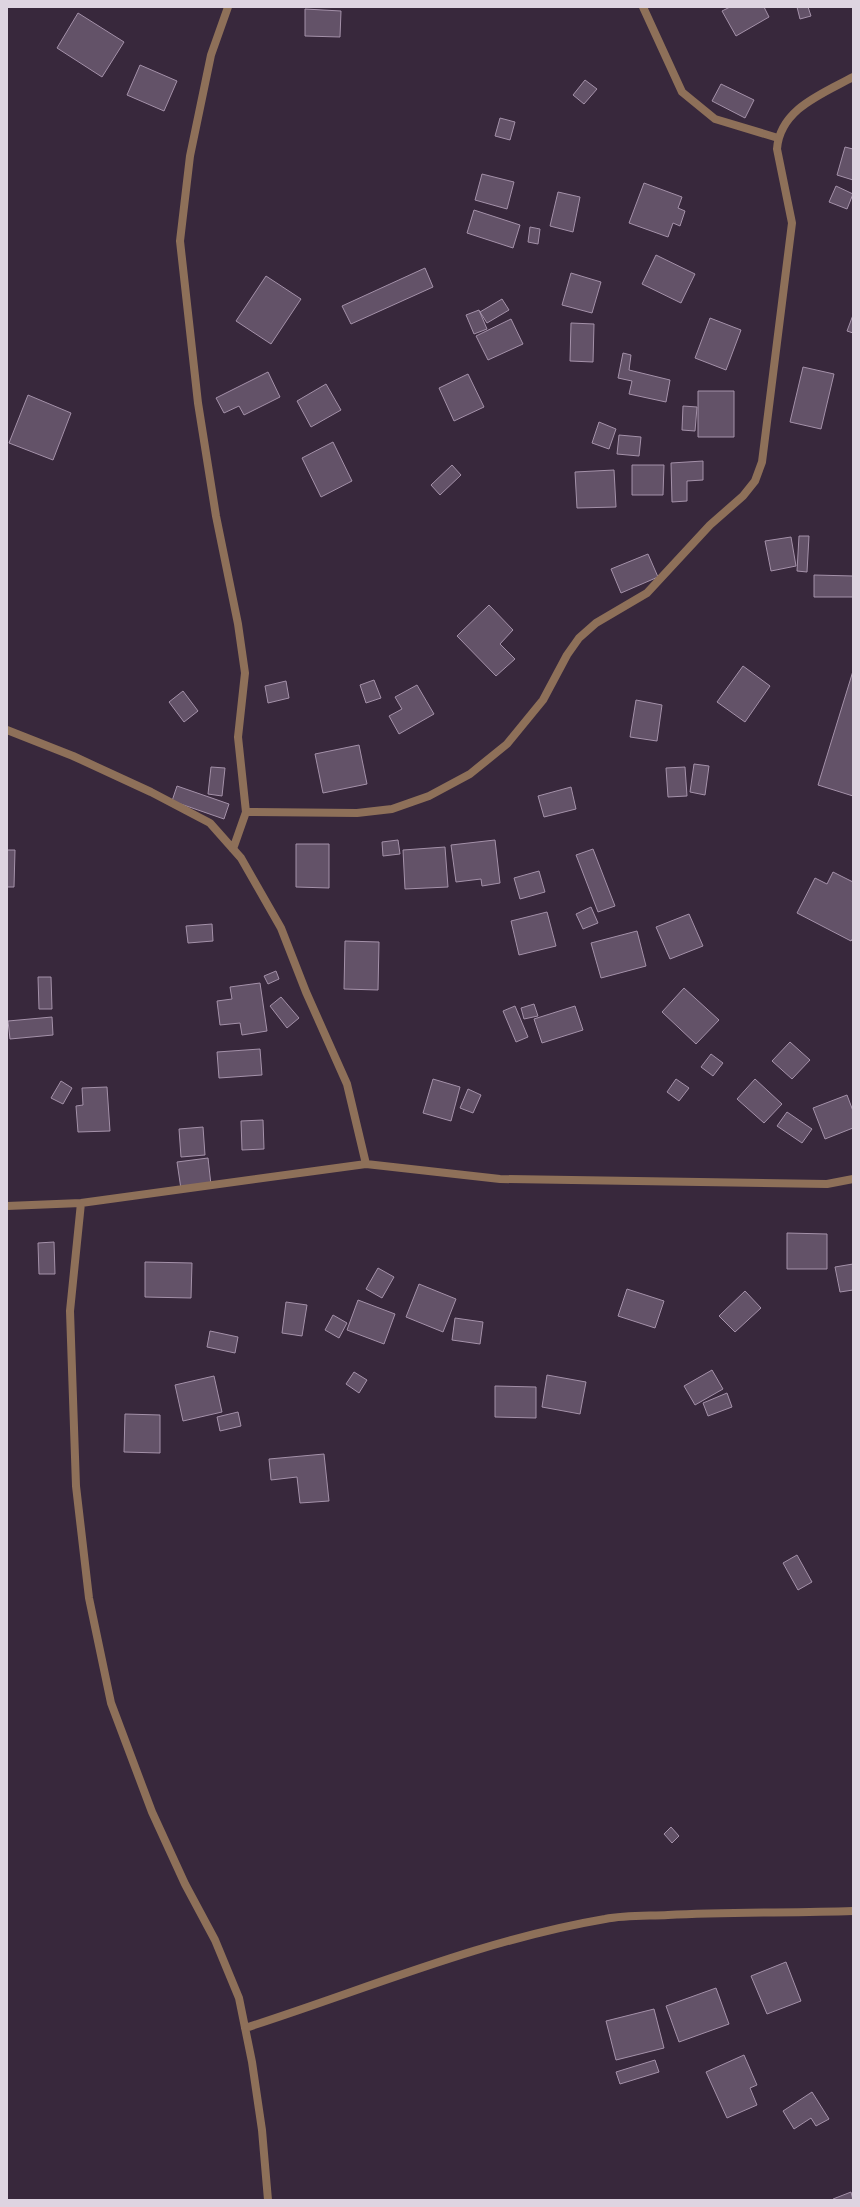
<svg xmlns="http://www.w3.org/2000/svg" width="860" height="2207" font-family="'PT Sans',sans-serif">
	<rect width="100%" height="100%" fill="#38283c"/>
	<!-- building -->
	<path fill="#635268" stroke="#a491a9" d="M730,7H764L769,17L736,36L722,11Z
		M797,7H808L811,16L800,19Z
		M305,9L341,11L340,37L305,36Z
		M78,13L124,42L102,77L57,48Z
		M140,65L177,81L164,111L127,95Z
		M585,80L597,89L584,104L573,95Z
		M721,84L754,100L745,118L712,101Z
		M500,118L515,122L510,140L495,136Z
		M845,147L853,149V180L837,175Z
		M482,174L514,182L507,209L475,200Z
		M644,183L682,197L678,208L685,211L680,226L673,223L668,237L629,223Z
		M836,186L853,194L847,209L829,202Z
		M558,192L580,197L573,232L550,226Z
		M474,210L520,225L513,248L467,233Z
		M530,227L540,229L538,244L528,242Z
		M656,255L695,274L681,303L642,284Z
		M425,268L433,287L351,324L342,306Z
		M571,273L601,282L592,313L562,305Z
		M266,276L301,299L271,344L236,321Z
		M502,299L509,310L487,323L480,312Z
		M479,310L487,329L474,334L466,315Z
		M853,315V333L847,331Z
		M710,318L741,330L726,370L695,358Z
		M511,319L523,344L488,360L476,336Z
		M571,323L594,324L593,362L570,361Z
		M623,353L631,355L629,370L670,380L666,402L629,394L632,381L618,378Z
		M803,367L834,374L821,429L790,422Z
		M268,372L280,397L244,415L239,406L224,413L216,398Z
		M468,374L484,407L454,421L439,388Z
		M326,384L341,410L311,427L297,401Z
		M698,391H734V437H698Z
		M28,395L71,413L53,460L9,443Z
		M683,406L697,407L695,431L682,430Z
		M599,422L616,429L609,449L592,443Z
		M619,435L641,437L639,456L617,454Z
		M333,442L352,481L321,497L302,458Z
		M703,461V480L687,481V501L672,502L671,463Z
		M452,465L461,475L440,495L431,485Z
		M632,465H664L663,495H632Z
		M614,470L616,507L577,508L575,472Z
		M799,536H809L807,572L797,571Z
		M791,537L796,566L771,571L765,541Z
		M648,554L658,577L621,593L611,569Z
		M814,575L853,576V597H814Z
		M489,605L513,630L500,644L515,659L496,676L457,636Z
		M743,666L770,686L745,722L717,702Z
		M853,671V796L818,785Z
		M374,680L381,698L366,703L360,685Z
		M286,681L289,698L268,703L265,686Z
		M417,685L434,714L399,734L389,716L402,709L395,697Z
		M183,691L198,711L184,722L169,702Z
		M636,700L662,705L657,741L630,737Z
		M359,745L367,784L323,793L315,754Z
		M694,764L709,766L705,795L690,792Z
		M211,767L225,768L222,796L208,794Z
		M685,767L687,796L668,797L666,768Z
		M177,786L229,804L224,819L172,801Z
		M571,787L576,809L544,817L538,796Z
		M398,840L400,854L383,856L382,842Z
		M495,840L500,883L482,886L481,879L456,882L451,845Z
		M296,844H329V888L296,887Z
		M445,847L448,887L405,889L403,850Z
		M593,849L615,906L598,912L576,855Z
		M7,850H15L14,887H7Z
		M539,871L545,892L520,899L514,878Z
		M833,872L853,882V938L851,941L797,913L815,878L827,884Z
		M591,907L598,923L583,929L576,914Z
		M547,912L556,946L519,955L511,921Z
		M689,914L703,946L670,959L656,927Z
		M212,924L213,941L188,943L186,926Z
		M637,931L646,966L601,978L591,943Z
		M345,941L379,942L378,990L344,989Z
		M276,971L279,979L268,984L264,976Z
		M38,977H51L52,1009H39Z
		M260,983L267,1031L242,1035L240,1023L220,1025L217,1001L232,999L230,987Z
		M684,988L719,1020L696,1044L662,1012Z
		M281,997L299,1018L287,1028L270,1006Z
		M534,1004L538,1016L524,1019L521,1008Z
		M515,1006L528,1037L516,1042L503,1011Z
		M575,1006L583,1030L542,1043L534,1019Z
		M52,1017L53,1035L10,1039L8,1021Z
		M790,1042L810,1060L792,1079L772,1061Z
		M260,1049L262,1075L219,1078L217,1052Z
		M711,1054L723,1063L713,1076L701,1067Z
		M433,1079L460,1087L451,1121L423,1113Z
		M676,1079L689,1088L679,1101L667,1092Z
		M755,1079L782,1104L764,1123L737,1099Z
		M61,1081L72,1088L63,1104L51,1098Z
		M107,1087L110,1131L78,1132L76,1106L83,1105L82,1088Z
		M468,1089L481,1095L473,1113L460,1108Z
		M847,1095L853,1111V1128L825,1139L813,1108Z
		M787,1112L812,1129L802,1143L777,1126Z
		M263,1120L264,1149L242,1150L241,1121Z
		M203,1127L205,1155L181,1157L179,1129Z
		M208,1158L211,1185L181,1189L177,1162Z
		M787,1233L827,1234V1269H787Z
		M54,1242L55,1274H39L38,1243Z
		M145,1262L192,1263L191,1298L145,1297Z
		M853,1264V1290L840,1292L835,1267Z
		M378,1268L394,1277L382,1298L366,1289Z
		M419,1284L456,1299L443,1332L406,1317Z
		M627,1289L664,1301L655,1328L618,1316Z
		M745,1291L761,1308L735,1332L719,1316Z
		M358,1300L395,1314L384,1344L347,1330Z
		M286,1302L307,1305L302,1336L282,1333Z
		M333,1315L347,1323L339,1338L325,1330Z
		M455,1318L483,1322L480,1344L452,1340Z
		M210,1331L238,1337L235,1353L207,1347Z
		M712,1370L723,1389L695,1405L684,1386Z
		M354,1372L367,1380L359,1393L346,1384Z
		M547,1375L586,1382L580,1414L542,1407Z
		M214,1376L222,1412L183,1421L175,1385Z
		M495,1386L536,1387V1418L495,1417Z
		M727,1393L732,1407L708,1416L703,1403Z
		M238,1412L241,1426L220,1431L217,1417Z
		M125,1414L160,1415V1453L124,1452Z
		M324,1454L329,1501L300,1503L297,1477L271,1480L269,1459Z
		M797,1555L812,1582L798,1590L783,1563Z
		M671,1827L679,1836L672,1843L664,1834Z
		M786,1962L801,2001L767,2014L751,1976Z
		M716,1988L729,2024L679,2042L666,2006Z
		M654,2009L664,2048L616,2060L606,2021Z
		M744,2055L757,2085L750,2088L757,2105L727,2118L706,2072Z
		M655,2060L659,2072L620,2084L616,2072Z
		M812,2092L829,2119L816,2126L811,2118L794,2129L783,2111Z
		M851,2192L853,2200H833V2199Z"/>
	<g fill="none" stroke-linecap="round" stroke-linejoin="round">
		<!-- street -->
		<path stroke="#8e7059" stroke-width="8" d="M228,7L211,55L190,156L180,241L198,403L216,516L238,624L245,673L238,737L246,812L233,849
			M643,7L682,92L715,119L778,138
			M7,730L73,756L151,792L210,823L241,858L281,928L306,992L347,1084L366,1164
			M246,812L357,813L392,809L429,796L470,774L507,744L543,700L567,655L579,638L596,623L647,593L710,525L743,496L755,481L762,462L792,223L777,149C780,109 822,94 853,77
			M81,1203L70,1311L76,1486L89,1598L111,1703L152,1812L185,1884L215,1940L239,1998L252,2062L262,2130L268,2200
			M7,1206L81,1203L366,1164L500,1179L827,1184L853,1179
			M245,2028C364,1990 481,1940 605,1919C625,1915 647,1916 668,1915C730,1912 791,1913 853,1911"/>
	</g>
	<!-- border -->
	<rect width="860" height="2207" fill="none" stroke="#ded4e1" stroke-width="16"/>
</svg>
